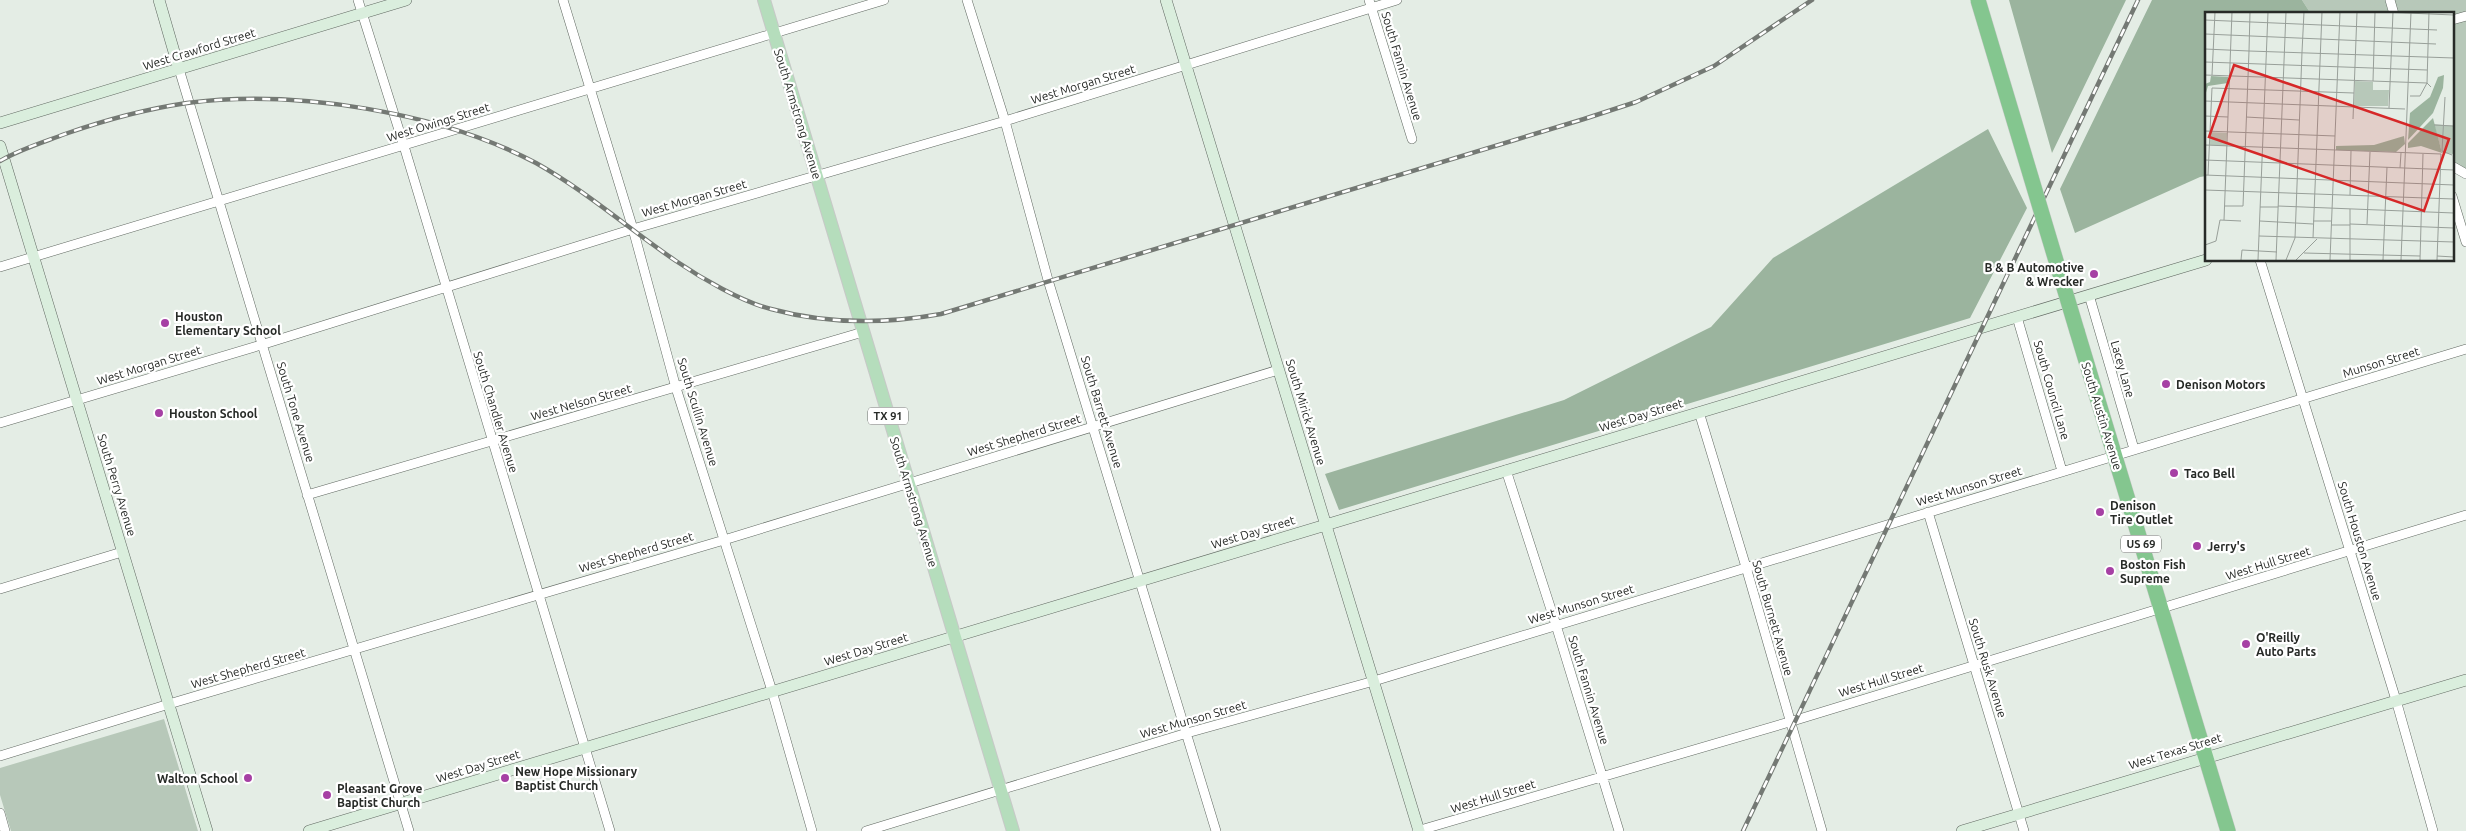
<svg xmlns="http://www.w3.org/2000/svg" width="2466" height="831" font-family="Ubuntu,sans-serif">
	<rect width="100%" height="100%" fill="#e4ede5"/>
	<!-- green -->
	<path fill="#b7c8b9" d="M2302,0H2466V172H2452V14H2311Z
		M164,719L198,831H11L0,795V768Z"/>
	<!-- forest -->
	<path fill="#9bb49e" d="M2009,0H2126L2052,153Z
		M2152,0H2302L2311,14H2206V176L2200,177L2075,233L2060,189Z
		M1988,129L2027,208L1970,318L1339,510L1325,474L1564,400L1711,327L1773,258Z"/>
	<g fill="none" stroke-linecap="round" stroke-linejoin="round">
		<!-- street casing -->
		<g stroke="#616962" stroke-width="10">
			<path id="street" d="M358,0L404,146L610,831
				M563,0L633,229L676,388L772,691L812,831
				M967,0L1005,121L1048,280L1216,831
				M1369,0L1412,139
				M2390,0L2394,14
				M2452,20L2466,16
				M179,69L409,831
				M2452,166L2466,174
				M2452,196L2466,242
				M2260,260L2396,700L2433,831
				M0,267L884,0
				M2089,295L2134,449
				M2017,317L2062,471
				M1699,412L1746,567L1822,831
				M0,423L261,345L633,229L1005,121L1397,0
				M1506,470L1556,625L1619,831
				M307,495L863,332
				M1928,512L2024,831
				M0,589L122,552
				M0,756L169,704L724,540L1278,370
				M0,813L5,831
				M866,831L1187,733L1374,681L2466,349
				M1417,831L1796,720L2466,515"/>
		</g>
		<!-- secondary casing -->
		<g stroke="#616962" stroke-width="12">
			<path id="secondary" d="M159,0L179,69
				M1166,0L1419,831
				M0,123L406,0
				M0,146L207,831
				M309,831L2206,260
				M1962,831L2466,680"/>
		</g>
		<!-- primary casing -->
		<g stroke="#c7c8c7" stroke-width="14">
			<path id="primary" d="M764,0L1013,831"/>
		</g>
		<!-- highway casing -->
		<g stroke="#c7c8c7" stroke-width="16">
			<path id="highway" d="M2077,331L2228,831"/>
		</g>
		<!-- street -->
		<use href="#street" stroke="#fff" stroke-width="9"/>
		<!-- secondary -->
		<use href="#secondary" stroke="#daeedd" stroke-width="11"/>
		<!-- primary -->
		<use href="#primary" stroke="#b5ddbc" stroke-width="12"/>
		<!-- highway -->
		<use href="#highway" stroke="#84c68f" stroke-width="15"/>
		<!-- rail casing -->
		<g stroke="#747974" stroke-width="4.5">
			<path id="rail" d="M0,161C20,149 44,142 65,134C105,120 146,109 187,103C295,89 440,112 536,163C586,191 629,229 676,261C701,278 742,302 771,309C826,324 885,324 941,314L1584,119L1636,102L1714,66L1812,0
				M1743,831L2138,0"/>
		</g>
		<!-- rail -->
		<use href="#rail" stroke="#fff" stroke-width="2.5" stroke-dasharray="8" stroke-linecap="butt"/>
		<!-- highway-bridge casing -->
		<g stroke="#c7c8c7" stroke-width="16" stroke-linecap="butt">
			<path id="highway-bridge" d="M1978,0L2077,331"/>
		</g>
		<!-- highway-bridge -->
		<use href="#highway-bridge" stroke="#84c68f" stroke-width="15"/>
	</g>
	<!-- markers -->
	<g fill="#a640a4" stroke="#fff" stroke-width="2">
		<circle cx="2094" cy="274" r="5"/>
		<circle cx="165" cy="323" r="5"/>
		<circle cx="2166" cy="384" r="5"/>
		<circle cx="159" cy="413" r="5"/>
		<circle cx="2174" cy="473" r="5"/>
		<circle cx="2100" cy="512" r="5"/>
		<circle cx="2197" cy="546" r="5"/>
		<circle cx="2110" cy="571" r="5"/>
		<circle cx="2246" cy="644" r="5"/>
		<circle cx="248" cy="778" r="5"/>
		<circle cx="505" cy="778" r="5"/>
		<circle cx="327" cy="795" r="5"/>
	</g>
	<g text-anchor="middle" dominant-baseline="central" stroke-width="4.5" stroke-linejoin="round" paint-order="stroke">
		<!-- shield labels -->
		<g fill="#fff" stroke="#686a68" stroke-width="1">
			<rect x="868" y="407.5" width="40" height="17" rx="4"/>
			<rect x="2121" y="535.5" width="40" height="17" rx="4"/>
		</g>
		<g font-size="11" font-weight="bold" fill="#272a27">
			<text x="888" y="416">TX 91</text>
			<text x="2141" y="544">US 69</text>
		</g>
		<!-- street labels -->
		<g font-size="12" fill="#272a27" stroke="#fff">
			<text transform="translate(199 49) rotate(-17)">West Crawford Street</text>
			<text transform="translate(1402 66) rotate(73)">South Fannin Avenue</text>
			<text transform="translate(1083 84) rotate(-17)">West Morgan Street</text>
			<text transform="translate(798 114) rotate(73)">South Armstrong Avenue</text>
			<text transform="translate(438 122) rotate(-17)">West Owings Street</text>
			<text transform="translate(694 198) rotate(-16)">West Morgan Street</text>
			<text transform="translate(2381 362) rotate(-17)">Munson Street</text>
			<text transform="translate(149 365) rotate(-17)">West Morgan Street</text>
			<text transform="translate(2123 369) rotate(74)">Lacey Lane</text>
			<text transform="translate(2052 390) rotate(74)">South Council Lane</text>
			<text transform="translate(581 402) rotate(-16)">West Nelson Street</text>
			<text transform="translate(296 412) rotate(73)">South Tone Avenue</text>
			<text transform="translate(496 412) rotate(73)">South Chandler Avenue</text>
			<text transform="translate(698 412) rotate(73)">South Scullin Avenue</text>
			<text transform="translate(1102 412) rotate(73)">South Barrett Avenue</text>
			<text transform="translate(1306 412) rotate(73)">South Mirick Avenue</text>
			<text transform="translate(1641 415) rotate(-17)">West Day Street</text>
			<text transform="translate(2102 416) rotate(73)">South Austin Avenue</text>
			<text transform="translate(1024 435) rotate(-17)">West Shepherd Street</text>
			<text transform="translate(117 485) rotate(73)">South Perry Avenue</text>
			<text transform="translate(1969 486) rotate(-17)">West Munson Street</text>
			<text transform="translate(914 502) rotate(73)">South Armstrong Avenue</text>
			<text transform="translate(1253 532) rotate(-17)">West Day Street</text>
			<text transform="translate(2360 541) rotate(73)">South Houston Avenue</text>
			<text transform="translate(636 552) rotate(-16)">West Shepherd Street</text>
			<text transform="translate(2268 563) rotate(-17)">West Hull Street</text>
			<text transform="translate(1581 604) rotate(-17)">West Munson Street</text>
			<text transform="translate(1773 618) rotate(74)">South Burnett Avenue</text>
			<text transform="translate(866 649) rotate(-17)">West Day Street</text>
			<text transform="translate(248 668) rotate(-16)">West Shepherd Street</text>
			<text transform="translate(1988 668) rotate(73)">South Rusk Avenue</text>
			<text transform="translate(1881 680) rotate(-17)">West Hull Street</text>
			<text transform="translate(1589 690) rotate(73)">South Fannin Avenue</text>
			<text transform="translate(1193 719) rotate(-16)">West Munson Street</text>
			<text transform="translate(2175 751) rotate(-17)">West Texas Street</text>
			<text transform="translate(478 766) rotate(-17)">West Day Street</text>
			<text transform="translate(1493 796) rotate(-17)">West Hull Street</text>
		</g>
		<!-- poi labels -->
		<g font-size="12" font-weight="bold" fill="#272a27" stroke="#fff" text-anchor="start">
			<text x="2084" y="267" text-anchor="end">B &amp; B Automotive<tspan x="2084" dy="14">&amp; Wrecker</tspan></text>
			<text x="175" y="316">Houston<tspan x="175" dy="14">Elementary School</tspan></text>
			<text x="2176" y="384">Denison Motors</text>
			<text x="169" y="413">Houston School</text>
			<text x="2184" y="473">Taco Bell</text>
			<text x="2110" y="505">Denison<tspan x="2110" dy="14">Tire Outlet</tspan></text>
			<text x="2207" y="546">Jerry's</text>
			<text x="2120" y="564">Boston Fish<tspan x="2120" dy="14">Supreme</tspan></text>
			<text x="2256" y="637">O'Reilly<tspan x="2256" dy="14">Auto Parts</tspan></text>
			<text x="515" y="771">New Hope Missionary<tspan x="515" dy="14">Baptist Church</tspan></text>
			<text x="238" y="778" text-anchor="end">Walton School</text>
			<text x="337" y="788">Pleasant Grove<tspan x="337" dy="14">Baptist Church</tspan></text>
		</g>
	</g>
	<!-- overview -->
	<g transform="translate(2205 12)">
		<rect width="249" height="249" fill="#e4ede5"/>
		<path d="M150,69L168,70V78H184L183,94H149ZM229,112L249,114L248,142L237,141ZM5,120L22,121L21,134L5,133Z" fill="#b7c8b9"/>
		<path d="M239,63L238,76L228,101L203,128L205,101L225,85L233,65ZM6,64L23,65V71L3,74L0,84V72L5,70ZM228,106L237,141L216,134L203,136V131ZM199,124L200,132L191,140L131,138V134L169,133Z" fill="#9bb49e"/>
		<path fill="none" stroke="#989f99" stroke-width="1" d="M45,0L44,39L249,46M178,0L249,3M224,0L222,71L226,75M0,8L232,18M0,22L231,32M0,37L44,39L38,194H20M97,40L99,0M0,50L222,58M0,63L222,71L215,84H205M7,63L10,0M168,69L170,0M240,85L237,139L247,143M0,89L200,97M184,96L188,0M0,104L23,105M41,105L94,108M148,107L152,0M229,113L249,114M0,119L130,124M0,133L236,142L232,248M0,148L249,158M195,156L196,141M0,163L249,173M3,163L7,76L149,81M0,178L249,187M145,183L146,139M73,194L249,201M55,195H73M19,208L27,0M55,209L108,212M108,209H126M145,212L249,216M162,212L165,140M126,213H145M54,224L249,230M108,226L117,0M0,233L11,229L15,208L36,209M99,241L215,244M232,244L249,245M36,248L37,238L72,240M53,248L63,0M71,248L81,0M81,248L90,226L97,40M91,248L112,227M125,248L135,0M145,248V197M178,248L182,155M196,248L206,0M215,248L218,142"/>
		<path fill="#d62828" fill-opacity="0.15" stroke="#d62828" stroke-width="2.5" d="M29,53L244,127L219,199L4,125Z"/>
		<rect width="249" height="249" fill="none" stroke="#272a27" stroke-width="2.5"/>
	</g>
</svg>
